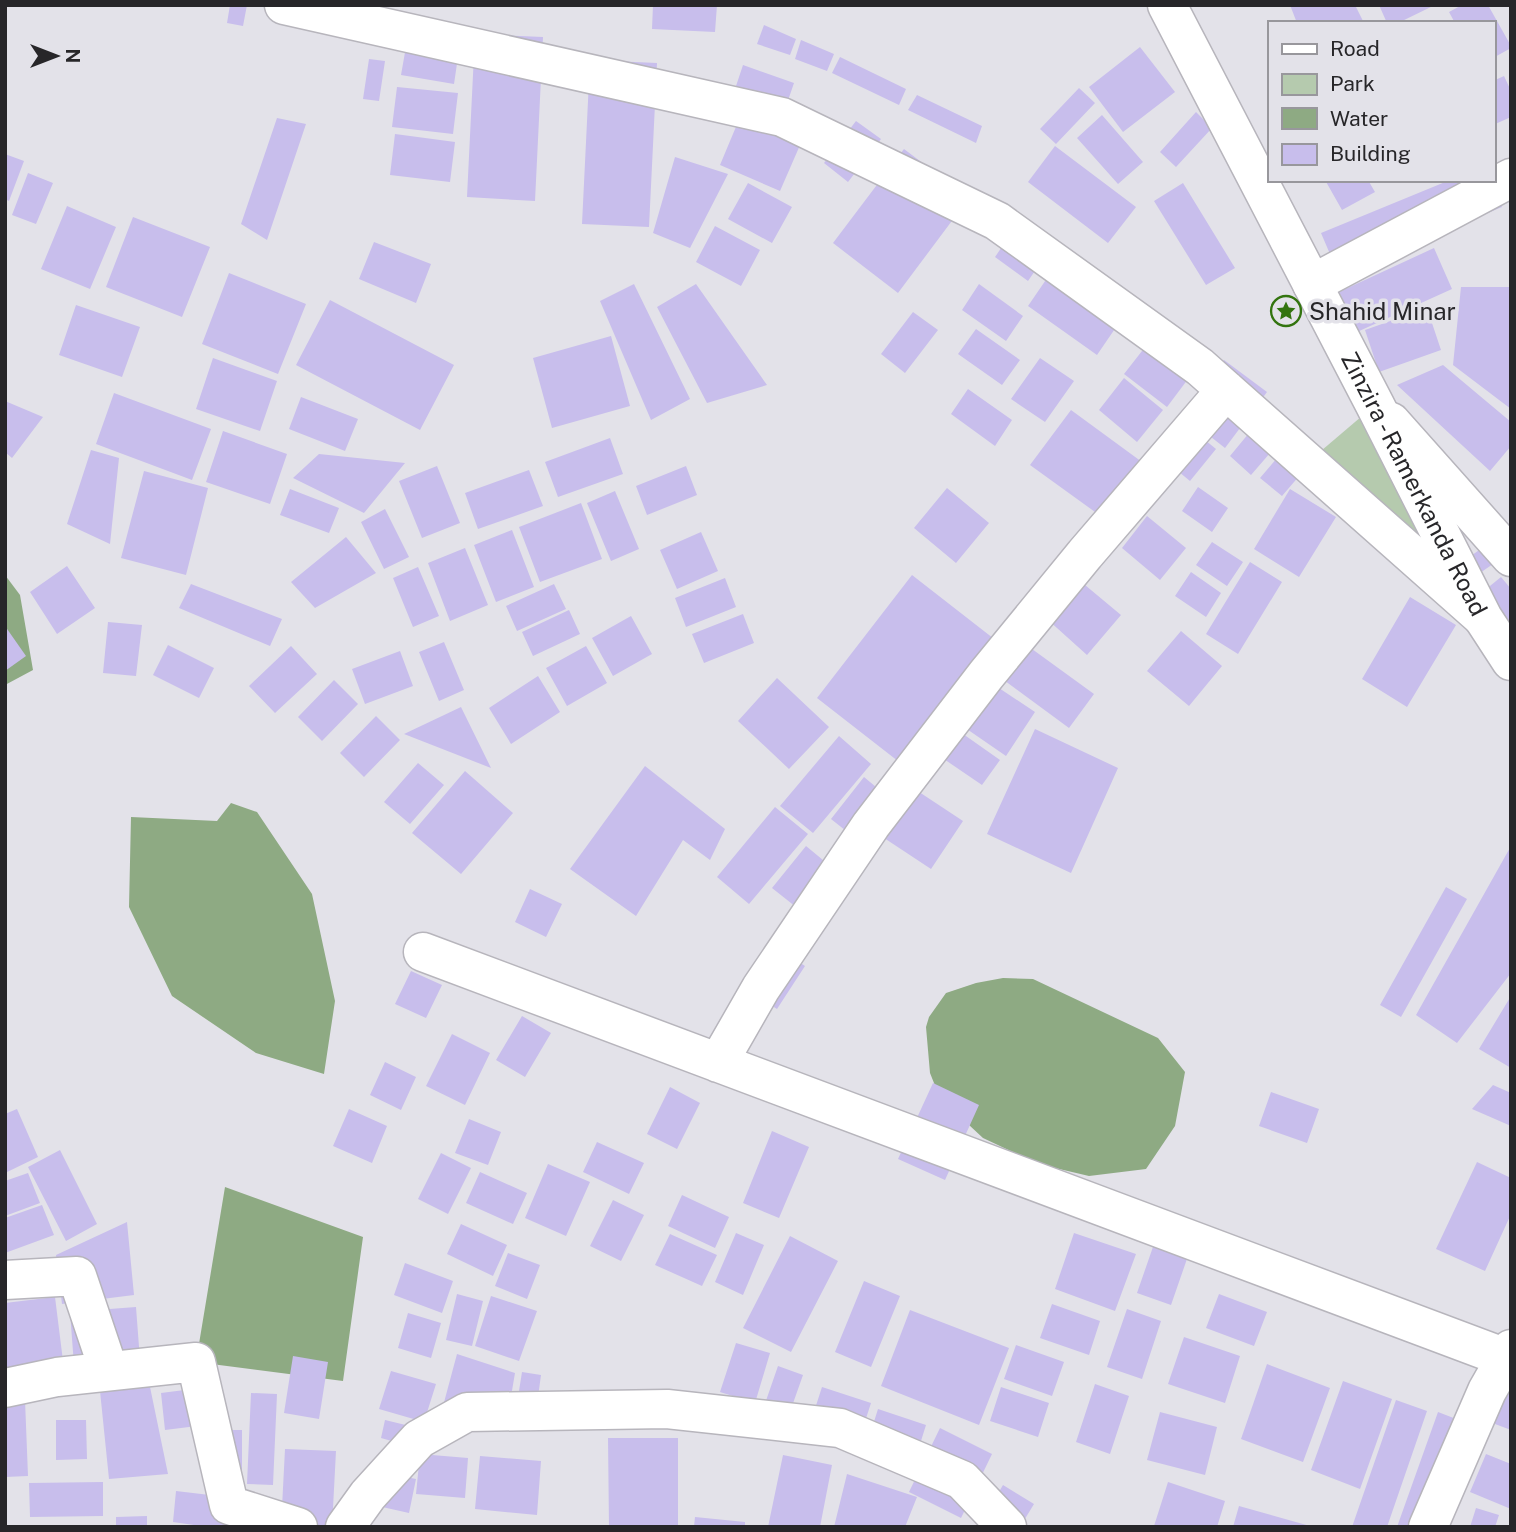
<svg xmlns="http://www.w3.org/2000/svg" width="1516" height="1532" font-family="'Public Sans',sans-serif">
	<rect width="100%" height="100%" fill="#e3e2e9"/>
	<!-- green -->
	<path fill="#b5caae" d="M1375,405L1483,618L1308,462Z"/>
	<!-- water -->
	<path fill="#8eaa83" d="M5,575L20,595L33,670L5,685Z
		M231,803L257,812L312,894L335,1001L324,1074L256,1053L172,996L129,907L131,817L217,821Z
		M1003,978L1033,979L1158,1038L1185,1072L1175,1126L1146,1169L1089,1176L1038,1164L983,1138L940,1098L930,1073L926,1027L929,1017L946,993L976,983Z
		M225,1187L363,1237L343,1381L196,1362Z"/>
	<!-- building -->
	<path fill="#c8beec" d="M230,5H247L243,26L227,23Z
		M653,5H717L715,32L652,29Z
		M1290,5H1355L1364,23H1297Z
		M1379,5H1435L1398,23H1387Z
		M1462,5H1488L1511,46V48L1493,58V23H1455L1449,12Z
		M764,25L796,39L790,55L757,44Z
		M475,34L543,37L535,201L467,197Z
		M801,40L834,54L827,71L795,59Z
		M407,41L459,50L454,84L401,75Z
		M1140,47L1175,92L1123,132L1089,87Z
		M840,57L906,89L899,105L832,73Z
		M369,59L385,61L379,101L363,99Z
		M590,60L657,63L649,227L582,224Z
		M743,65L794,83L784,112L733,95Z
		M1504,76L1511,91V117L1493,125V81Z
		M397,87L458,93L453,134L392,127Z
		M1079,88L1095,103L1056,144L1040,129Z
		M917,95L982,126L976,143L908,110Z
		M743,110L804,136L780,191L720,165Z
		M1196,112L1212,128L1176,167L1160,152Z
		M1102,115L1143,162L1118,184L1077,138Z
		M277,118L306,124L267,240L241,224Z
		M856,121L881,139L848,182L824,163Z
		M395,134L455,142L450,182L390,175Z
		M1055,146L1136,207L1108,243L1028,182Z
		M904,149L969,198L898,293L833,243Z
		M5,154L24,161L9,201L5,199Z
		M675,157L728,174L690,248L653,233Z
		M28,173L53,183L36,224L12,215Z
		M1325,180H1368L1375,192L1342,210Z
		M1450,180H1491L1502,207L1339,275L1321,233Z
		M748,183L792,207L772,243L728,219Z
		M1183,183L1235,268L1206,285L1154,201Z
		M67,206L116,227L90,289L41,269Z
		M1023,216L1056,240L1028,281L995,257Z
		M133,217L210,247L182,317L106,287Z
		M715,226L760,250L741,286L696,262Z
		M374,242L431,264L416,303L359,279Z
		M1434,248L1452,289L1357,332L1339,292Z
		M1054,268L1123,317L1097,355L1028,306Z
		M229,273L306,304L278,374L202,344Z
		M634,284L690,399L651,420L600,301Z
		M696,284L767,385L707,403L657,307Z
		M979,284L1023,316L1006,341L962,310Z
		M1461,287H1511V409L1453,365Z
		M330,300L454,365L420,430L296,365Z
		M76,305L140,327L122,377L59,355Z
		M1427,308L1441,350L1379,372L1365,330Z
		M913,312L938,330L905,373L881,354Z
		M1167,319L1209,351L1167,407L1124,374Z
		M976,329L1020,360L1002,385L958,354Z
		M611,336L630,406L552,428L533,358Z
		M213,358L277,381L260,431L196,409Z
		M1040,358L1074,381L1045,422L1011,399Z
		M1224,360L1267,392L1225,448L1183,415Z
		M1443,365L1511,422V446L1490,471L1397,385Z
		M1124,378L1163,410L1137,442L1099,410Z
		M968,389L1012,420L995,446L951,414Z
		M114,393L211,429L192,480L96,444Z
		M301,397L358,419L345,451L289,429Z
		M5,401L43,417L12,458L5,452Z
		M1071,410L1142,462L1102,517L1030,465Z
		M1177,417L1216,449L1190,481L1151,449Z
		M1254,427L1276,446L1251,475L1230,456Z
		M223,431L287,454L270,504L206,482Z
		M610,438L623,474L558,497L545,462Z
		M91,450L119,458L110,544L67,524Z
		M1284,450L1306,468L1282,496L1260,478Z
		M319,454L405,463L364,513L293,478Z
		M437,466L460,523L422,538L399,481Z
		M686,466L697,495L647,515L636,486Z
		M529,470L543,506L478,529L465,493Z
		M144,471L208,488L186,575L121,558Z
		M1198,487L1228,508L1212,532L1182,511Z
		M947,488L989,523L956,563L914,528Z
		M290,489L339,508L329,533L280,515Z
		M1290,489L1336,517L1299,577L1254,549Z
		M615,491L639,549L611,561L587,503Z
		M581,503L602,559L540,582L519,527Z
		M385,509L409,557L384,569L361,522Z
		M1147,516L1186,548L1160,580L1122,548Z
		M512,530L534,587L496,602L474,545Z
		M701,532L718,571L677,589L660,550Z
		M346,537L376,573L315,608L291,582Z
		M1212,542L1243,562L1227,586L1196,565Z
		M465,548L488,605L450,621L428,563Z
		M1482,548L1493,564L1464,584L1454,568Z
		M1250,562L1282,582L1238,654L1206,634Z
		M67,566L95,608L57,634L30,592Z
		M418,567L439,616L413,627L393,578Z
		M1191,572L1221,593L1206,617L1175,596Z
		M912,575L1007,649L912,772L817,698Z
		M1501,577L1511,589V646L1474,599Z
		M725,578L736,607L686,627L675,598Z
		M1079,580L1121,615L1087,655L1047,619Z
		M191,584L282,619L270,646L179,608Z
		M554,584L566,609L517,631L506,606Z
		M1410,597L1456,625L1407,707L1362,679Z
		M569,610L580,634L533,656L522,632Z
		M743,614L754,643L704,663L692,634Z
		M631,616L652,654L613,676L592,638Z
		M108,622L142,625L136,676L103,673Z
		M5,626L26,656L5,671Z
		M1181,631L1222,666L1189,706L1147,671Z
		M1021,641L1094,694L1069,728L997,675Z
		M444,642L464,690L439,701L419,652Z
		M168,645L214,668L199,698L153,675Z
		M291,646L317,674L275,713L249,686Z
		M586,646L607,683L567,706L546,668Z
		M400,651L413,686L365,704L352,669Z
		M538,676L560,712L511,744L489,708Z
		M777,678L829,727L789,769L738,721Z
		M334,680L358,704L322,741L298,717Z
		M990,682L1035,712L1006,756L961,725Z
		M461,707L491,768L404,734Z
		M376,716L400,740L364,777L340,753Z
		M956,729L1000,760L982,785L938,755Z
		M1035,729L1118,768L1071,873L987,834Z
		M839,736L871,764L813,833L780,806Z
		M418,763L444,785L410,824L384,802Z
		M645,766L725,829L710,860L683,840L636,916L570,869Z
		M465,771L513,813L461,874L412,833Z
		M864,777L888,797L855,838L831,819Z
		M904,782L963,821L931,869L872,830Z
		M775,807L808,834L749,904L717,877Z
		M806,846L829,865L796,907L772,888Z
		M1511,846V973L1457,1043L1416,1015Z
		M1446,887L1467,899L1401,1017L1380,1005Z
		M530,889L562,904L546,937L515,922Z
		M777,948L805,966L777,1009L749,991Z
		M411,971L442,985L426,1018L395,1004Z
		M1511,996V1068L1479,1049Z
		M522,1016L551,1033L525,1077L496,1060Z
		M452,1034L490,1053L465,1105L426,1086Z
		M385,1062L416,1077L401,1110L370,1095Z
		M933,1083L979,1105L945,1180L898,1159Z
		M1493,1085L1511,1093V1126L1472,1109Z
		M670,1087L700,1103L677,1149L647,1134Z
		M1271,1092L1319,1109L1307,1143L1259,1126Z
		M17,1109L38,1157L5,1173V1114Z
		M349,1109L387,1126L372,1163L333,1146Z
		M469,1119L501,1132L488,1165L455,1153Z
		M772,1131L809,1147L779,1218L743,1203Z
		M597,1142L644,1163L629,1194L583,1172Z
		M60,1150L97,1224L66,1241L28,1167Z
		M441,1153L471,1168L448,1214L418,1199Z
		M1477,1162L1511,1178V1214L1485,1271L1436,1249Z
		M548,1164L590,1182L566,1236L525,1218Z
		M480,1172L527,1193L513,1224L466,1203Z
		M28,1173L40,1203L5,1216V1181Z
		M682,1195L729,1217L715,1248L668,1226Z
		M613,1200L644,1215L621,1261L590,1246Z
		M42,1205L54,1235L5,1253V1218Z
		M127,1222L134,1295L62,1304L56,1255Z
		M461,1224L507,1245L493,1276L447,1254Z
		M736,1233L764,1245L743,1295L715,1282Z
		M1074,1233L1136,1254L1115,1311L1055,1289Z
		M670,1234L717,1255L702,1286L655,1265Z
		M790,1236L838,1261L791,1352L743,1328Z
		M1154,1244L1188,1256L1171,1305L1137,1293Z
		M508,1253L540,1265L527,1299L495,1286Z
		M405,1263L453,1281L442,1313L394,1295Z
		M864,1281L900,1296L871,1367L835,1352Z
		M457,1294L483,1301L472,1346L446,1340Z
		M1219,1294L1267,1312L1254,1346L1206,1328Z
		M491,1296L537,1311L519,1361L475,1346Z
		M55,1297L65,1377L5,1385V1303Z
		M1052,1304L1100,1321L1089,1355L1040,1338Z
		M136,1307L140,1360L74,1365L70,1312Z
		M1127,1309L1161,1321L1142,1379L1107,1367Z
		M910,1310L1009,1348L979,1425L881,1386Z
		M408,1313L441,1323L431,1358L398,1348Z
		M1184,1337L1240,1356L1225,1403L1168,1384Z
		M736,1343L770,1353L755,1403L720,1392Z
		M1016,1345L1064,1362L1052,1396L1004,1379Z
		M457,1354L515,1373L507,1420L439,1421Z
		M293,1356L328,1362L319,1419L284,1413Z
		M1267,1364L1330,1388L1303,1462L1241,1439Z
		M778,1366L803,1375L785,1426L760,1418Z
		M391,1371L436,1384L424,1422L379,1409Z
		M522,1372L541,1375L535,1419L515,1416Z
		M1343,1381L1392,1399L1360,1489L1311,1470Z
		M1095,1384L1129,1396L1110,1454L1076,1442Z
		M216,1386L221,1423L165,1430L161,1393Z
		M1511,1386V1430L1487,1421Z
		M150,1387L168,1474L109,1479L100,1391Z
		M822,1387L871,1403L860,1437L811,1421Z
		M1001,1387L1049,1403L1038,1437L990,1421Z
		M251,1393L277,1394L273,1485L247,1484Z
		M5,1400H25L28,1476L5,1477Z
		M1396,1400L1427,1411L1387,1527H1352Z
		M878,1409L926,1425L915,1460L867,1444Z
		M1160,1412L1217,1427L1205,1475L1147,1460Z
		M1438,1412L1464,1422L1426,1527H1397Z
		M56,1420H86L87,1459L56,1460Z
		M385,1420L418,1428L413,1447L381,1438Z
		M940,1428L992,1454L961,1518L909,1492Z
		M212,1430H242V1470H212Z
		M608,1438H678V1527H609Z
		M285,1449L336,1451L332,1527H281Z
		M420,1454L468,1458L465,1498L416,1494Z
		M1486,1454L1511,1464V1509L1470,1492Z
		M783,1455L832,1465L820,1527H768Z
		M480,1456L541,1461L537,1515L475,1509Z
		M367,1469L416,1479L409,1513L360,1502Z
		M847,1474L917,1497L905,1527H834Z
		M103,1482V1516L30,1517L29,1483Z
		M1168,1482L1225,1501L1217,1527L1154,1526Z
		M1003,1485L1034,1504L1020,1527H978Z
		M176,1491L235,1498L232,1527H208L173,1522Z
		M1239,1506L1310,1526V1527H1233Z
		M1476,1508L1499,1515L1495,1527H1470Z
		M147,1516V1527H116V1517Z
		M695,1517L745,1522V1527H694Z"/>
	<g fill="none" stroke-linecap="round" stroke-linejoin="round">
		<!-- street casing -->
		<g stroke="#b7b5bc" stroke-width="41">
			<path id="street" d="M284,5L782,117L997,221L1200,367L1481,616
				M1312,284L1511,178
				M1391,422L1511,557
				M423,952L1506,1358
				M718,1063L761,988L871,825L986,675L1085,554L1226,390
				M5,1280L77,1276L109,1371
				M5,1388L57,1377L196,1362L229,1505L298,1527
				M345,1527L368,1495L419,1439L467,1412L667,1409L840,1428L962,1480L1007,1527
				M1428,1527L1487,1391L1511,1349"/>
		</g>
		<!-- primary casing -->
		<g stroke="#b7b5bc" stroke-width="41">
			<g id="primary">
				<path id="s1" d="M1167,5L1375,405L1483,618L1511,661"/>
			</g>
		</g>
		<!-- street -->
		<use href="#street" stroke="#fff" stroke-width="38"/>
		<!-- primary -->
		<use href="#primary" stroke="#fff" stroke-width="38"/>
	</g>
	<!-- icons -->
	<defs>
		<g id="sight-ring" transform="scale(1.575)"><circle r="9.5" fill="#e3e2e9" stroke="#33740f" stroke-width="1.5"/><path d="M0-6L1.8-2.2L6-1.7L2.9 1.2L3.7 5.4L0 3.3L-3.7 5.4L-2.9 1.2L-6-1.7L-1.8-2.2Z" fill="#33740f"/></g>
	</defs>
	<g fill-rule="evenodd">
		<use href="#sight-ring" x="1286" y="311"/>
	</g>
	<g text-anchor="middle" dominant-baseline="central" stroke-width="7" stroke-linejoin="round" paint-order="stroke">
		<!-- poi labels -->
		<g font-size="24" fill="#272629" stroke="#e3e2e9" text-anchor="start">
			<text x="1309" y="311">Shahid Minar</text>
		</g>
		<!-- street labels -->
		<g font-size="24" fill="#272629" stroke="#e3e2e9">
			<text stroke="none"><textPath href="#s1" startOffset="539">Zinzira - Ramerkanda Road</textPath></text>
		</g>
	</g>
	<!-- border -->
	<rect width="1516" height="1532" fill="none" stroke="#272629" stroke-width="14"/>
	<!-- legend -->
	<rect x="1268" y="21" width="228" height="161" fill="#e3e2e9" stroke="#98979c" stroke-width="2"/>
	<rect x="1282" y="44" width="35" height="10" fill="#ffffff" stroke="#98979c" stroke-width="2"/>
	<text x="1330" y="56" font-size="21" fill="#272629">Road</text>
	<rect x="1282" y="74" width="35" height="21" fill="#b5caae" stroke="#98979c" stroke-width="2"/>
	<text x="1330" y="91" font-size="21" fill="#272629">Park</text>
	<rect x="1282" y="108" width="35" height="21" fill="#8eaa83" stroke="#98979c" stroke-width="2"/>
	<text x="1330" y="126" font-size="21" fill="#272629">Water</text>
	<rect x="1282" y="144" width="35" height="21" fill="#c8beec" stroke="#98979c" stroke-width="2"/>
	<text x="1330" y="161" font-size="21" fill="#272629">Building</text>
	<!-- north arrow -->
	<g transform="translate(56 56) rotate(90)" stroke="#e3e2e9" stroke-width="5" paint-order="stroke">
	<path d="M0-5L12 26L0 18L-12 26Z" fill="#272629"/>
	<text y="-10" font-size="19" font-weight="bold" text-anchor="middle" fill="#272629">N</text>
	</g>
</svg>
